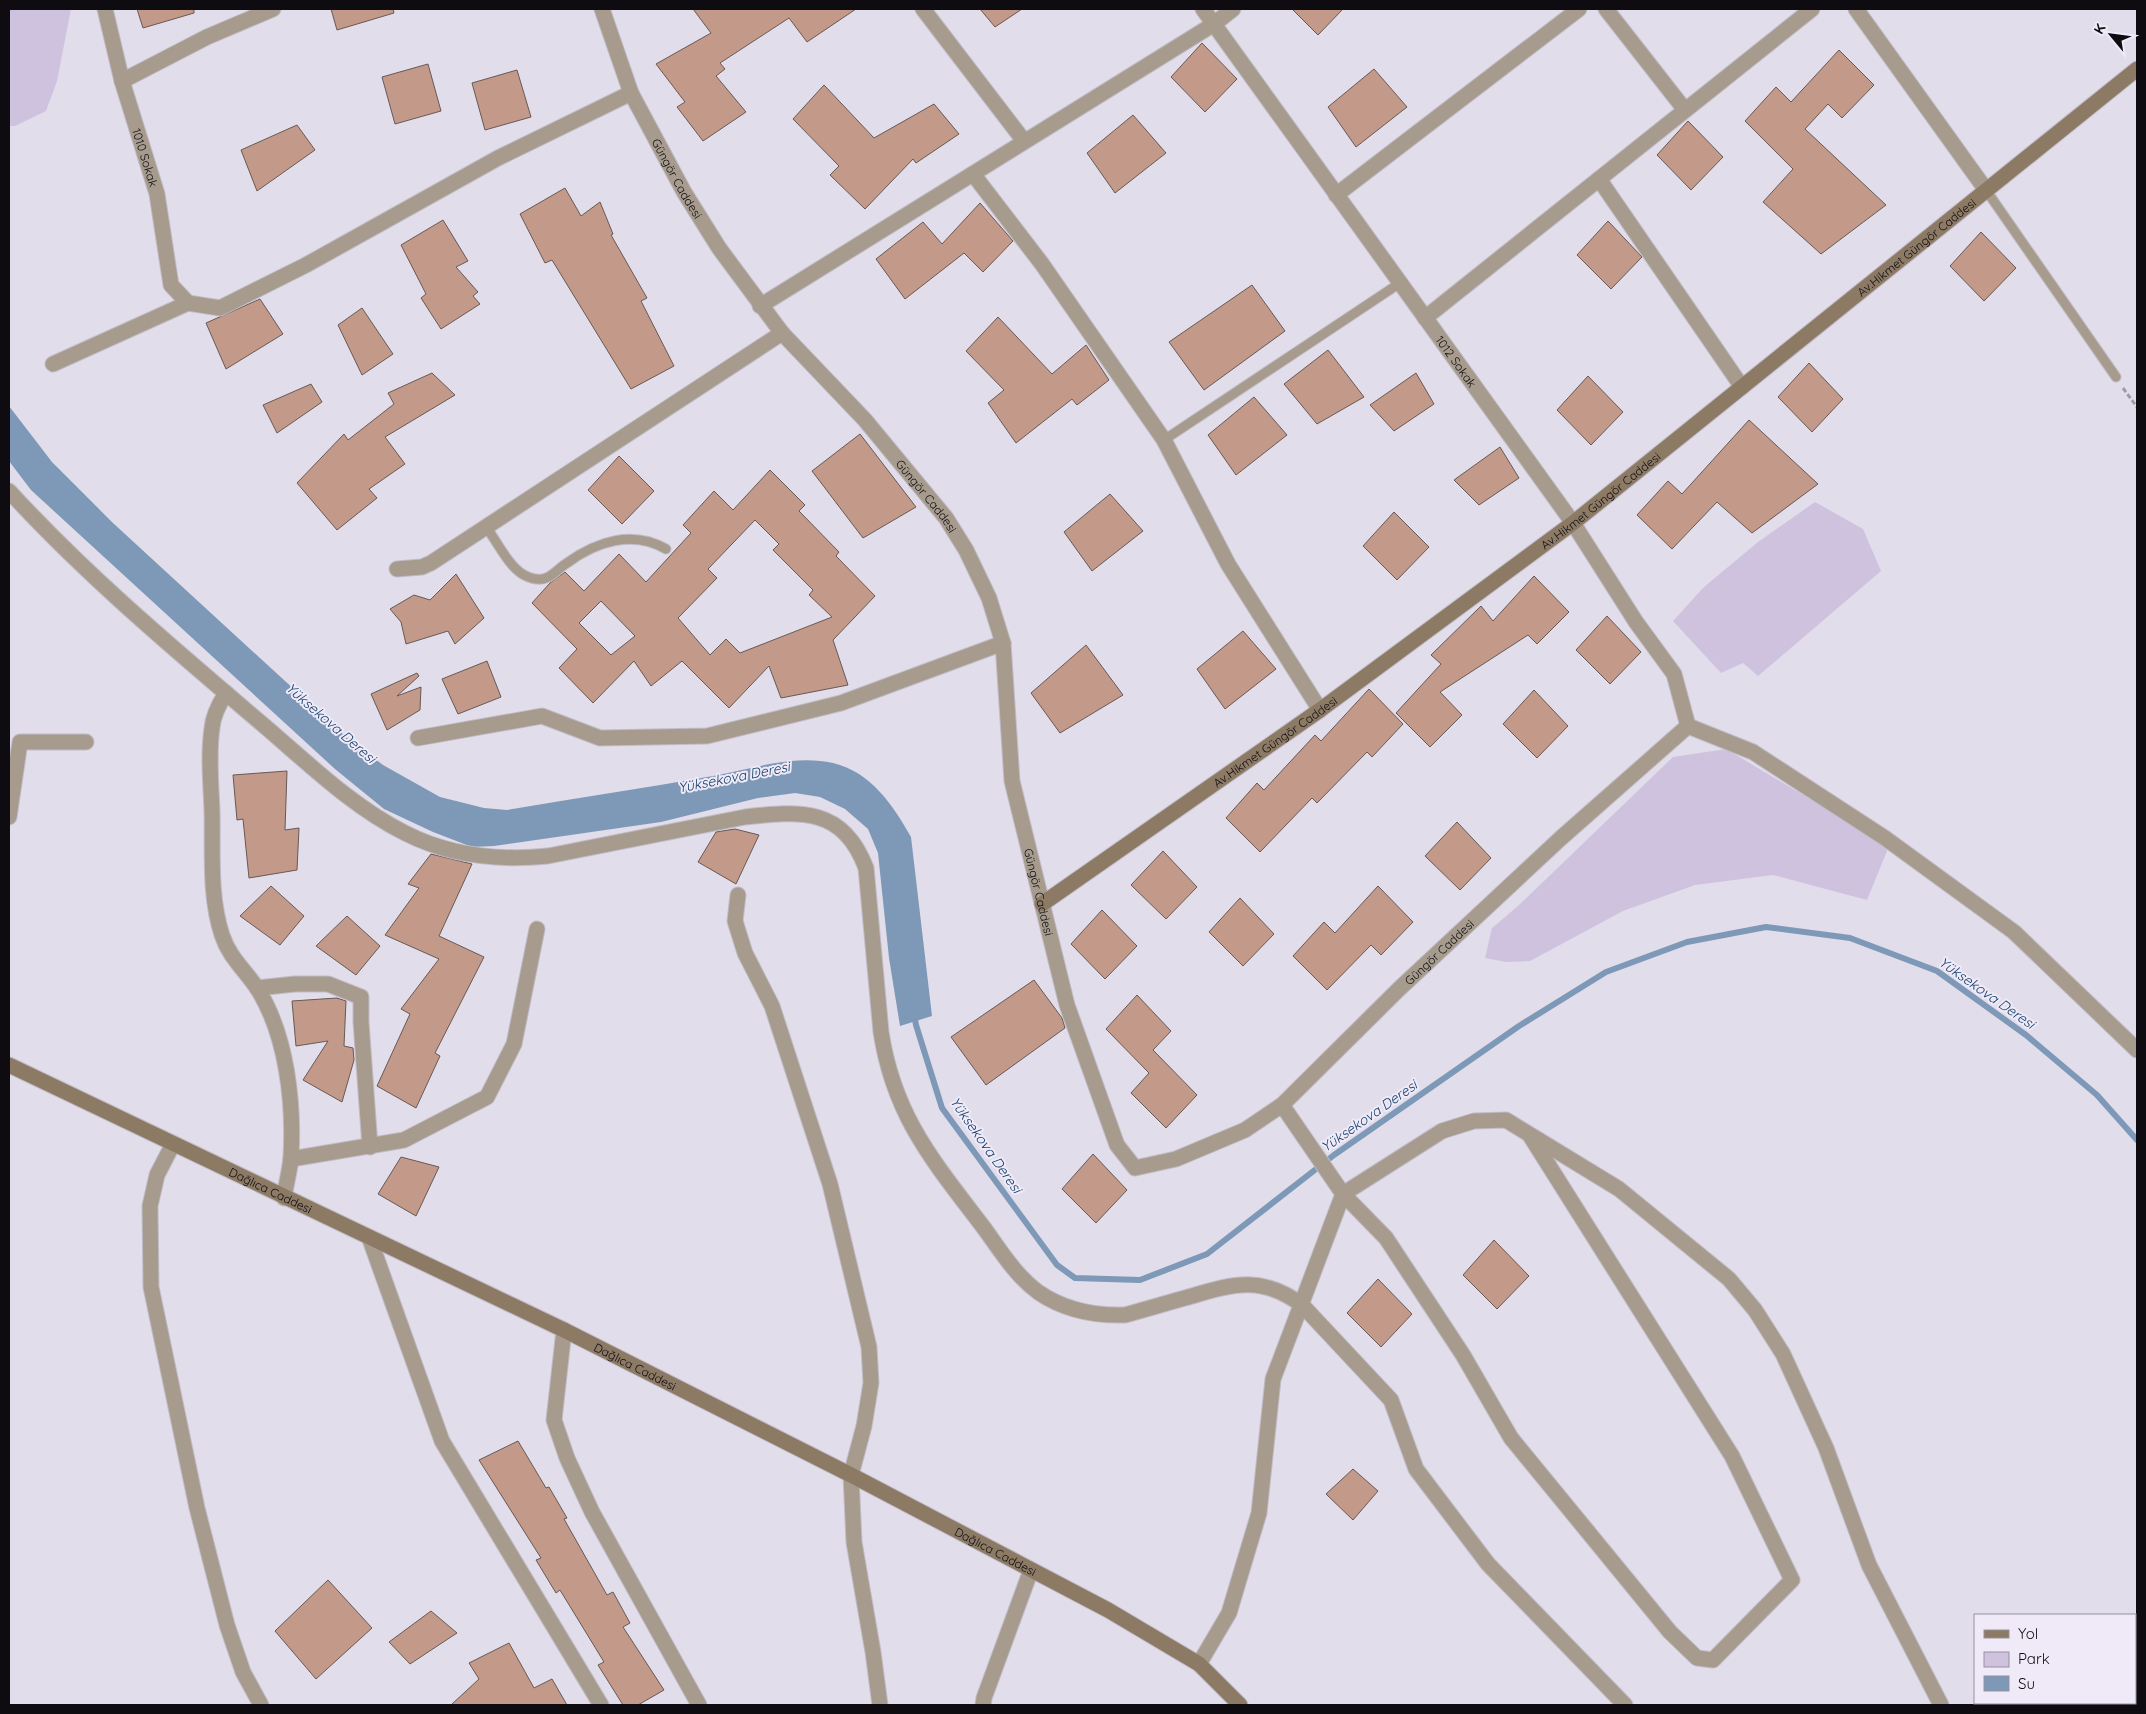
<svg xmlns="http://www.w3.org/2000/svg" width="2146" height="1714" font-family="Quicksand,sans-serif">
	<rect width="100%" height="100%" fill="#e2ddea"/>
	<!-- green -->
	<path fill="#cec2df" d="M9,9H71L57,81L46,111L15,126H9Z
		M1815,502L1863,529L1881,571L1758,676L1743,663L1721,673L1673,621L1704,587L1758,542Z
		M1726,749L1889,846L1867,900L1773,875L1695,885L1623,911L1530,961L1506,962L1485,958L1492,928L1518,906L1673,757Z"/>
	<!-- water -->
	<path fill="#7d99b7" d="M9,406L52,462L113,523L347,738L383,765L440,797L484,808L507,810C576,798 644,788 713,776C752,769 794,754 833,763C871,772 893,805 911,837L932,1016L900,1026L889,958L878,853L868,829L845,809L820,797L795,793L758,798L661,822L494,846L472,847L433,832L384,809L335,769L31,490L9,461Z"/>
	<g fill="none" stroke-linecap="round" stroke-linejoin="round">
		<!-- stream -->
		<path stroke="#7d99b7" stroke-width="6" d="M914,1014L916,1025L942,1108L1057,1265L1075,1278L1140,1280L1207,1254L1334,1155L1519,1026L1606,972L1687,942L1766,927L1850,938L1937,971L2026,1035L2097,1095L2137,1140"/>
	</g>
	<!-- building -->
	<path fill="#c3998a" stroke="#675955" fill-rule="evenodd" d="M137,9H194V13L143,28Z
		M331,9H393L394,13L337,30Z
		M693,9H856L807,42L789,18L720,63L725,69L716,76L746,112L703,141L677,107L685,102L656,64L711,33Z
		M980,9H1022L995,27Z
		M1292,9H1343L1318,35Z
		M1202,43L1237,79L1205,112L1171,77Z
		M1839,50L1874,85L1842,118L1828,104L1805,129L1886,205L1821,254L1763,202L1793,169L1745,121L1776,87L1791,102Z
		M428,64L441,111L395,124L382,77Z
		M1374,69L1407,107L1356,147L1328,107Z
		M517,70L531,117L485,130L472,83Z
		M824,85L874,138L934,104L959,134L916,163L913,159L865,209L830,175L839,166L793,119Z
		M1133,115L1166,153L1115,193L1087,153Z
		M1688,121L1723,157L1691,190L1657,155Z
		M297,125L315,150L257,191L241,150Z
		M565,188L581,216L600,202L613,234L611,235L647,298L641,301L674,366L631,389L552,260L545,263L520,214Z
		M980,203L1013,241L983,272L964,253L905,299L876,259L923,222L942,244Z
		M443,220L468,261L456,267L478,292L473,296L480,304L441,329L421,298L426,294L401,245Z
		M1608,221L1642,257L1611,289L1577,255Z
		M1981,232L2016,268L1984,301L1950,266Z
		M1252,285L1285,331L1204,390L1169,342Z
		M260,299L283,334L226,369L206,323Z
		M362,308L393,354L362,375L338,325Z
		M998,317L1052,374L1086,345L1109,380L1077,405L1072,399L1016,443L988,403L1004,390L966,351Z
		M1328,350L1364,397L1317,424L1284,384Z
		M1809,363L1843,399L1812,432L1778,397Z
		M432,373L455,395L385,437L405,464L369,489L377,498L337,530L297,483L344,434L348,440L394,404L388,393Z
		M1416,373L1434,404L1394,431L1370,405Z
		M1588,376L1623,412L1591,445L1557,410Z
		M311,384L322,402L277,433L263,405Z
		M1254,397L1287,435L1236,475L1208,435Z
		M1749,420L1818,484L1752,533L1717,502L1672,549L1637,515L1668,481L1682,494Z
		M860,434L916,507L863,538L812,471Z
		M1500,447L1519,478L1479,505L1454,480Z
		M619,456L654,491L622,524L588,490Z
		M770,470L805,505L799,511L839,552L836,556L875,596L833,640L848,685L781,698L769,666L729,708L682,661L651,686L634,661L593,703L559,668L577,649L532,603L550,583L565,572L584,591L619,554L646,582L691,533L683,525L714,491L733,510ZM755,520L779,544L773,550L813,590L809,595L832,617L740,653L726,639L710,655L678,618L717,578L708,569ZM601,601L635,636L611,655L579,623Z
		M1110,494L1143,531L1092,571L1064,532Z
		M1394,512L1429,547L1397,580L1363,546Z
		M456,574L484,618L455,644L448,631L406,644L401,622L390,609L414,595L430,600Z
		M1534,576L1569,612L1537,644L1528,635L1440,692L1462,715L1430,747L1396,713L1441,664L1431,655L1481,606L1493,621Z
		M1607,616L1641,652L1610,684L1576,650Z
		M1243,631L1276,669L1225,709L1197,669Z
		M1086,645L1123,695L1060,733L1031,693Z
		M487,661L501,697L458,714L442,679Z
		M417,673L419,676L397,696L421,687L420,710L387,730L371,694Z
		M1369,689L1403,724L1372,757L1367,752L1317,803L1312,798L1260,852L1226,818L1257,783L1264,790L1315,735L1321,741Z
		M1534,690L1568,726L1537,758L1503,724Z
		M287,771L285,830L299,828L297,870L249,878L243,819L237,820L233,775Z
		M1457,822L1491,858L1460,890L1425,856Z
		M735,829L759,835L736,884L698,862L716,832Z
		M1163,851L1197,887L1166,919L1131,885Z
		M431,854L472,864L439,936L484,957L435,1053L440,1056L416,1108L377,1086L410,1014L401,1009L439,959L385,935L419,888L408,884Z
		M271,886L304,916L280,945L240,916Z
		M1378,886L1413,922L1381,955L1371,945L1327,990L1293,956L1324,922L1335,933Z
		M1240,898L1274,934L1243,966L1209,932Z
		M1102,910L1137,946L1105,979L1071,944Z
		M347,916L380,946L356,975L316,946Z
		M1034,980L1062,1018L1065,1028L986,1085L951,1037Z
		M1137,995L1171,1031L1153,1050L1197,1095L1166,1128L1131,1093L1149,1073L1106,1029Z
		M337,998L346,1001L344,1046L353,1048L354,1060L342,1102L303,1080L328,1041L296,1046L292,1001Z
		M1093,1154L1127,1190L1096,1223L1062,1189Z
		M401,1157L439,1167L416,1216L378,1194Z
		M1494,1240L1529,1276L1497,1309L1463,1275Z
		M1378,1279L1412,1314L1381,1347L1347,1313Z
		M518,1441L546,1488L549,1487L567,1518L564,1519L607,1595L613,1592L630,1623L623,1627L664,1690L638,1705H623L598,1665L604,1662L560,1590L556,1593L536,1560L541,1558L479,1460Z
		M1353,1469L1378,1491L1353,1520L1326,1494Z
		M328,1580L372,1628L316,1679L275,1631Z
		M431,1611L457,1633L410,1664L389,1642Z
		M509,1643L534,1688L552,1679L567,1705H451L479,1679L469,1663Z"/>
	<g fill="none" stroke-linecap="round" stroke-linejoin="round">
		<!-- service casing -->
		<g stroke="#c0bcc7" stroke-width="11">
			<path id="service" d="M1986,190L2116,377
				M1164,440L1400,283
				M486,527C497,541 508,566 524,575C530,578 539,581 546,578C553,576 560,567 567,563C597,541 633,530 666,549"/>
		</g>
		<!-- minor casing -->
		<g stroke="#c0bcc7" stroke-width="17">
			<g id="minor">
				<path id="s1" d="M105,9L122,81L157,194L171,285L188,303"/>
				<path d="M923,9L1024,141"/>
				<path d="M1606,9L1685,110"/>
				<path d="M1856,9L1986,190"/>
				<path d="M122,81L207,37L273,9"/>
				<path d="M973,174L1042,264L1164,440L1228,564L1320,710"/>
				<path d="M1599,179L1742,387"/>
				<path d="M1336,195L1579,9"/>
				<path d="M760,306L1214,24L1233,9"/>
				<path d="M1425,318L1812,9"/>
				<path d="M53,364L188,303L220,308L306,265L498,158L631,93"/>
				<path d="M9,491C86,575 174,649 261,723C307,762 351,806 405,833C450,856 498,861 548,856L745,817C801,811 843,807 866,868L881,1032C894,1117 934,1162 984,1228C1000,1250 1016,1276 1038,1292C1064,1310 1093,1316 1125,1315C1147,1309 1170,1302 1192,1296C1235,1283 1263,1276 1302,1305L1391,1400L1416,1469L1488,1564L1625,1705"/>
				<path d="M397,569L422,567L431,563L782,333"/>
				<path d="M226,693C219,704 213,715 212,728C208,755 211,784 212,811C213,851 209,896 222,935C229,957 245,970 257,988C287,1035 294,1103 291,1157C290,1170 286,1184 284,1198"/>
				<path d="M418,738L542,716L600,738L707,736L841,703L1003,643"/>
				<path d="M9,817L20,742H86"/>
				<path d="M738,895L735,921L745,953L772,1006L830,1184L869,1347L871,1383L864,1426L851,1475L854,1542L873,1652L880,1705"/>
				<path d="M257,988L295,984H328L361,997V1022L370,1147"/>
				<path d="M1529,1134L1732,1456L1792,1580L1713,1660L1697,1658L1670,1632L1511,1438L1463,1355L1386,1238L1343,1194L1442,1131L1474,1121L1506,1120L1619,1189L1729,1279L1755,1310L1783,1354L1826,1448L1869,1565L1941,1705"/>
				<path d="M173,1144L157,1175L150,1206L151,1287L197,1508L227,1625L243,1672L261,1705"/>
				<path d="M291,1159L404,1140L487,1097L514,1044L537,929"/>
				<path d="M369,1237L442,1441L601,1705"/>
				<path d="M564,1330L554,1420L567,1458L592,1512L699,1705"/>
				<path d="M983,1705L984,1698L1031,1570"/>
			</g>
		</g>
		<!-- tertiary casing -->
		<g stroke="#c0bcc7" stroke-width="17">
			<g id="tertiary">
				<path id="s2" d="M602,9L631,93L684,192L719,248L782,333L865,420L946,518L966,550L989,598L1003,643L1012,781L1067,1005L1117,1145L1135,1168L1176,1159L1245,1130L1282,1105L1399,989L1561,838L1688,726"/>
				<path id="s3" d="M1203,9L1573,523L1636,622L1674,674L1688,726"/>
				<path d="M1688,726L1753,752L1885,838L2014,932L2137,1050"/>
				<path d="M1199,1664L1229,1613L1259,1513L1273,1379L1343,1194L1282,1105"/>
			</g>
		</g>
		<!-- secondary casing -->
		<g stroke="#c0bcc7" stroke-width="17">
			<g id="secondary">
				<path id="s4" d="M1042,904L1320,710L1573,523L2137,69"/>
				<path id="s5" d="M9,1065L564,1330L851,1475L1108,1610L1199,1664L1240,1705"/>
			</g>
		</g>
		<!-- path -->
		<path stroke="#a09ca7" stroke-width="3" stroke-dasharray="5 2.5" stroke-linecap="butt" d="M2123,388L2137,407"/>
		<!-- service -->
		<use href="#service" stroke="#a79b8d" stroke-width="9"/>
		<!-- minor -->
		<use href="#minor" stroke="#a79b8d" stroke-width="15"/>
		<!-- tertiary -->
		<use href="#tertiary" stroke="#a79b8d" stroke-width="15"/>
		<!-- secondary -->
		<use href="#secondary" stroke="#8c7a65" stroke-width="15"/>
	</g>
	<g text-anchor="middle" dominant-baseline="central" stroke-width="4" stroke-linejoin="round" paint-order="stroke">
		<!-- street labels -->
		<g font-size="12" fill="#0e0c11" stroke="#f0eaf8">
			<text stroke="none"><textPath href="#s1" startOffset="154">1010 Sokak</textPath></text>
			<text stroke="none"><textPath href="#s2" startOffset="186">Güngör Caddesi</textPath></text>
			<text stroke="none"><textPath href="#s4" startOffset="1094">Av.Hikmet Güngör Caddesi</textPath></text>
			<text stroke="none"><textPath href="#s3" startOffset="434">1012 Sokak</textPath></text>
			<text stroke="none"><textPath href="#s2" startOffset="591">Güngör Caddesi</textPath></text>
			<text stroke="none"><textPath href="#s4" startOffset="689">Av.Hikmet Güngör Caddesi</textPath></text>
			<text stroke="none"><textPath href="#s4" startOffset="284">Av.Hikmet Güngör Caddesi</textPath></text>
			<text stroke="none"><textPath href="#s2" startOffset="1011">Güngör Caddesi</textPath></text>
			<text stroke="none"><textPath href="#s2" startOffset="1686">Güngör Caddesi</textPath></text>
			<text stroke="none"><textPath href="#s5" startOffset="290">Dağlıca Caddesi</textPath></text>
			<text stroke="none"><textPath href="#s5" startOffset="695">Dağlıca Caddesi</textPath></text>
			<text stroke="none"><textPath href="#s5" startOffset="1100">Dağlıca Caddesi</textPath></text>
		</g>
		<!-- water labels -->
		<g font-size="14" font-style="italic" fill="#15426b" stroke="#f0eaf8">
			<text transform="translate(331 723) rotate(41)">Yüksekova Deresi</text>
			<text transform="translate(734 777) rotate(-11)">Yüksekova Deresi</text>
			<text transform="translate(1987 993) rotate(35)">Yüksekova Deresi</text>
			<text transform="translate(1369 1116) rotate(-35)">Yüksekova Deresi</text>
			<text transform="translate(986 1145) rotate(55)">Yüksekova Deresi</text>
		</g>
	</g>
	<!-- border -->
	<rect width="2146" height="1714" fill="none" stroke="#0e0c11" stroke-width="20"/>
	<!-- legend -->
	<rect x="1974" y="1614" width="162" height="90" fill="#f0eaf8" stroke="#96919c"/>
	<rect x="1984" y="1630" width="25" height="8" fill="#8c7a65" stroke="#96919c"/>
	<text x="2018" y="1639" font-size="15" fill="#0e0c11">Yol</text>
	<rect x="1984" y="1652" width="25" height="15" fill="#cec2df" stroke="#96919c"/>
	<text x="2018" y="1664" font-size="15" fill="#0e0c11">Park</text>
	<rect x="1984" y="1676" width="25" height="15" fill="#7d99b7" stroke="#96919c"/>
	<text x="2018" y="1689" font-size="15" fill="#0e0c11">Su</text>
	<!-- north arrow -->
	<g transform="translate(2111 35) rotate(299)" stroke="#f0eaf8" stroke-width="4" paint-order="stroke">
	<path d="M0-4L9 19L0 12L-9 19Z" fill="#0e0c11"/>
	<text y="-8" font-size="14" font-weight="bold" text-anchor="middle" fill="#0e0c11">K</text>
	</g>
</svg>
